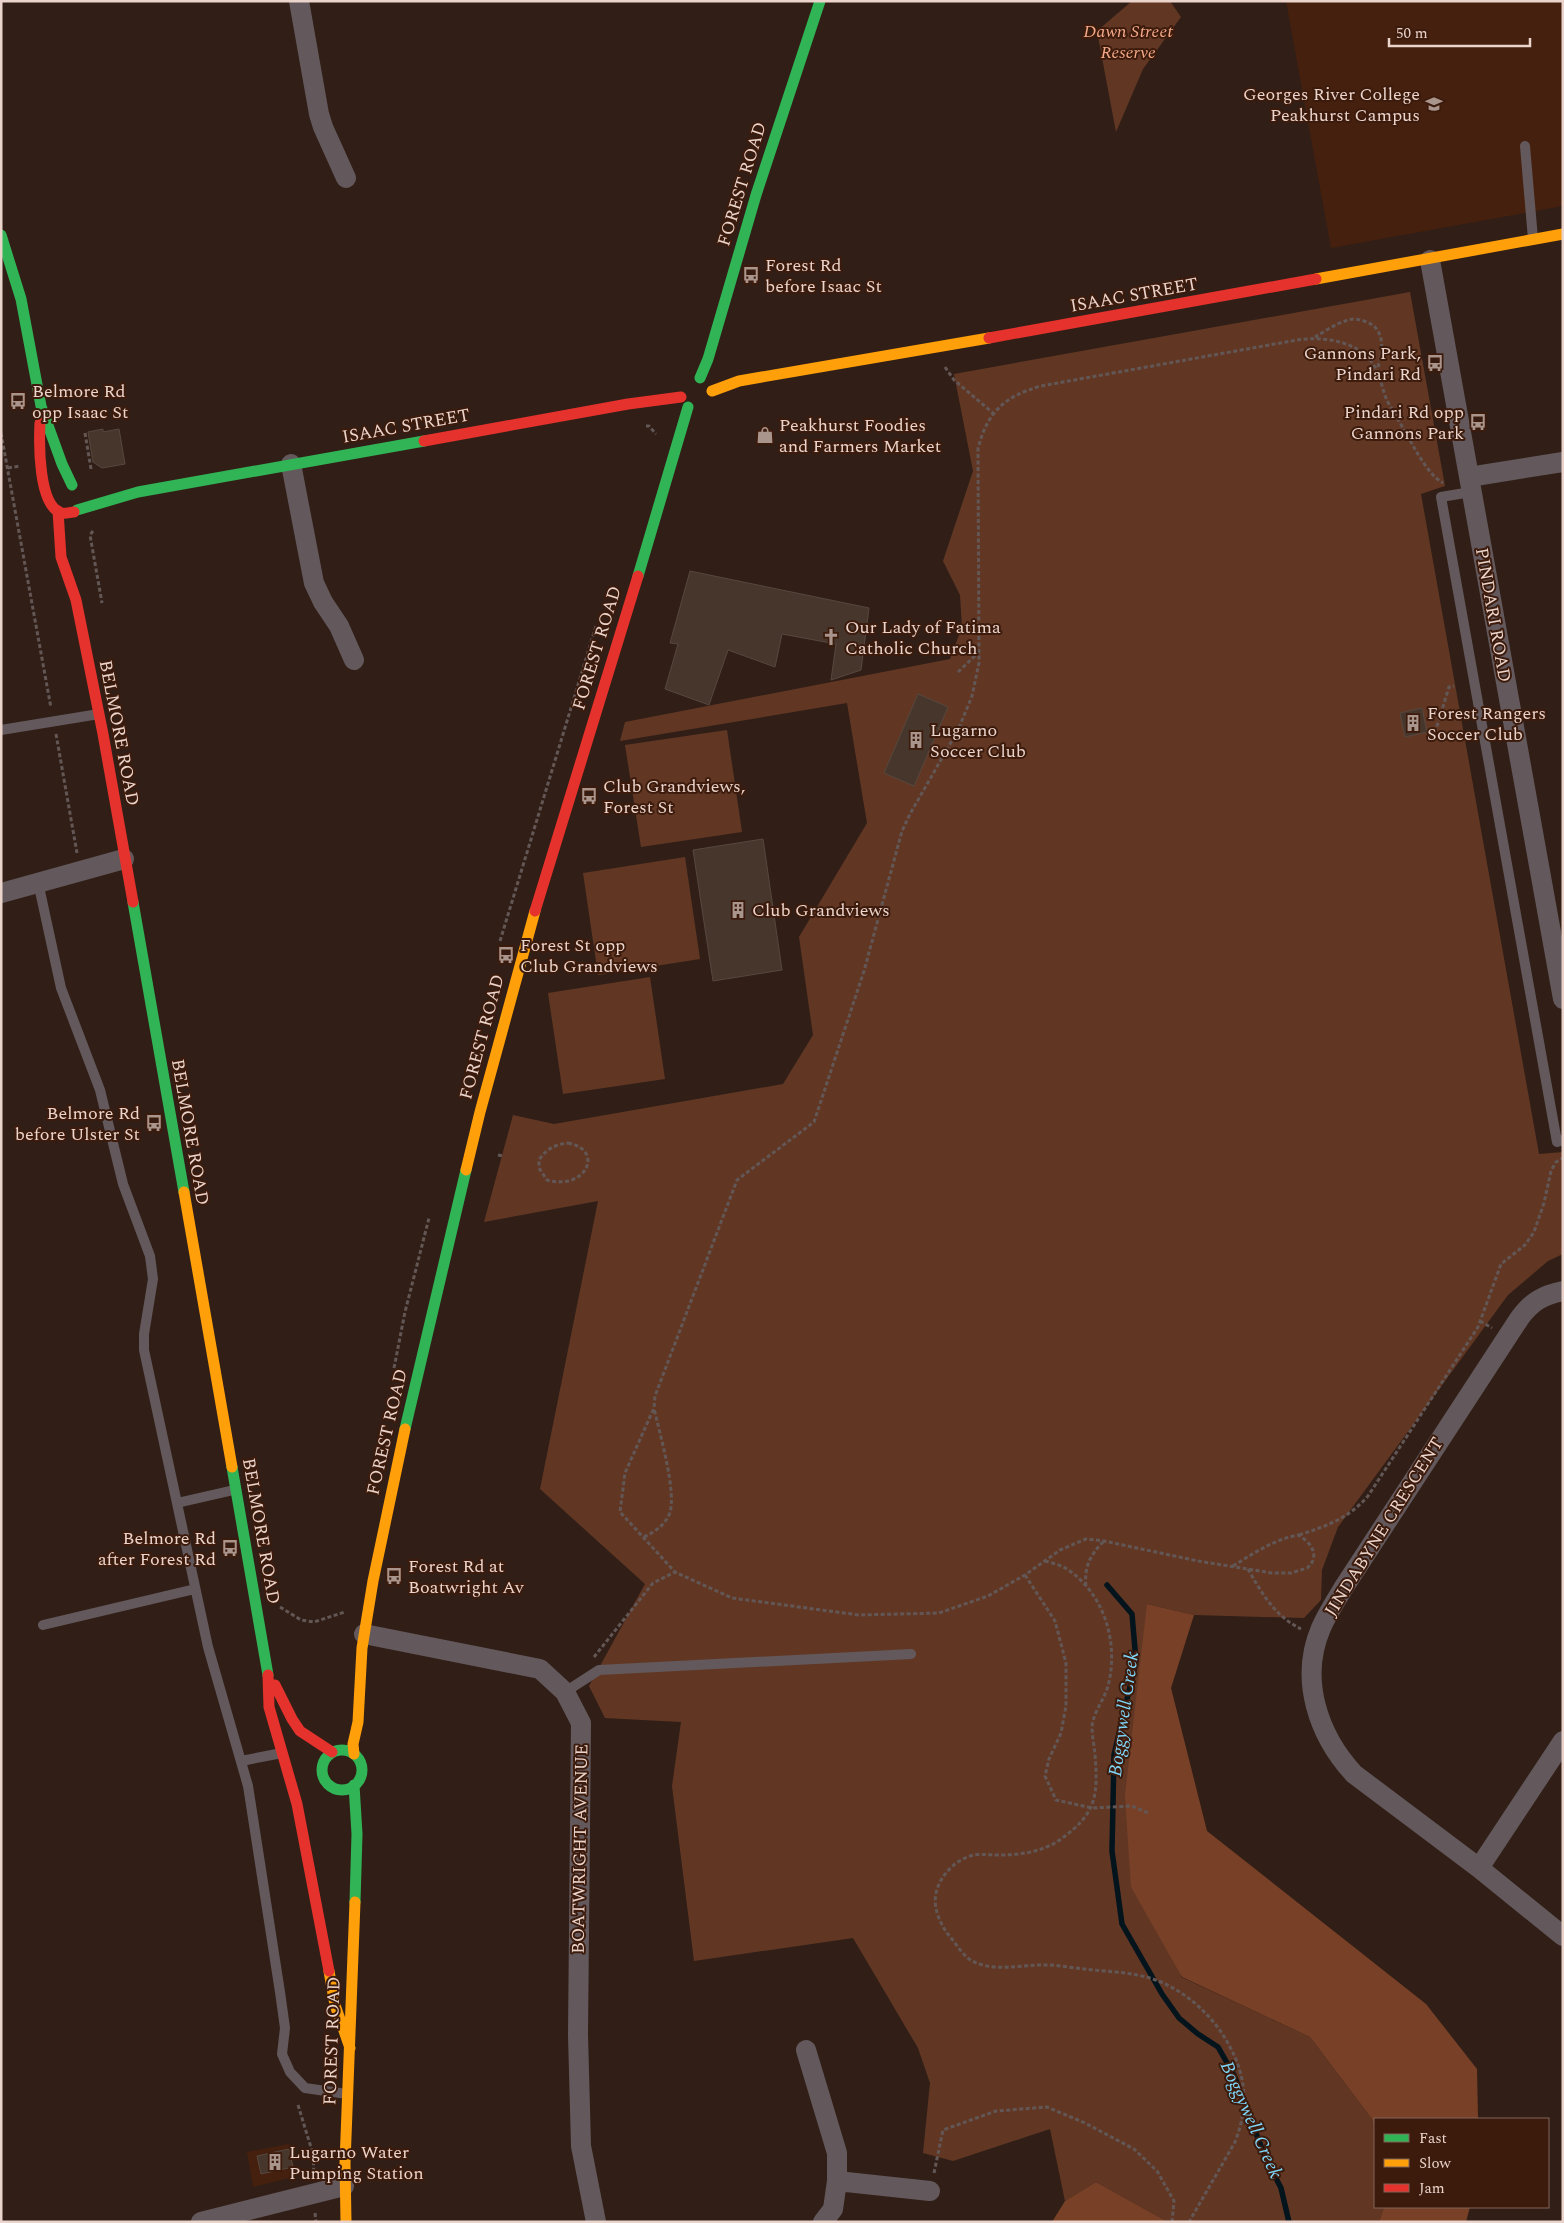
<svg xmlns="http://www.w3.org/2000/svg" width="1564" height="2223" font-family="Spectral,serif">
	<rect width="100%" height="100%" fill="#311f17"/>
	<!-- built -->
	<path fill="#45200e" d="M1286,1H1563V206L1331,248Z
		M289,2144L295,2171L289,2178L253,2187L247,2152Z"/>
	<!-- green -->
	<path fill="#613724" d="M1132,1H1170L1181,17L1143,69L1116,132L1097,31Z
		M1410,292L1445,486L1421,494L1539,1154L1563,1152V1254L1548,1261L1508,1295L1338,1527L1322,1570L1321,1600L1304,1618L1194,1615L1147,1604L1181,1977L1310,2037L1372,2119L1375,2132V2207H1384L1379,2222H1168L1096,2182L1065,2201L1050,2129L953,2161L923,2153L930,2083L918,2048L853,1938L694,1961L672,1786L681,1722L605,1718L589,1686L645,1584L540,1489L598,1201L484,1222L513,1115L554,1124L783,1084L813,1035L799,937L867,823L847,703L620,741L625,722L950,659L962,627L960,595L943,561L973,471L954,374Z
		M727,730L742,832L641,847L625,745Z
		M685,857L700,959L598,975L583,873Z
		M650,977L665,1079L563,1094L548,993Z"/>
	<!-- forest -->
	<path fill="#784127" d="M1147,1604L1194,1615L1171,1688L1207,1831L1426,2004L1477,2069L1478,2119H1375V2132L1372,2119L1310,2037L1182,1977L1131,1887L1125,1795Z
		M1096,2182L1168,2222H1052L1065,2201Z
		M1384,2207H1470L1466,2222H1379Z"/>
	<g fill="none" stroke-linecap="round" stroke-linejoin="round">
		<!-- stream -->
		<path stroke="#04141c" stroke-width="5.5" d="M1107,1585L1132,1614L1136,1661L1114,1755L1112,1851L1122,1924L1162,1994L1179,2018L1198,2034L1218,2047L1234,2075L1265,2157L1281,2188L1289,2222"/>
	</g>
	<!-- building -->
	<path fill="#47362b" stroke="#56483f" d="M103,429V432L119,429L125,464L102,468L93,462L88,432Z
		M690,571L869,608L861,670L831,680L836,644L782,634L775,667L728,650L709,705L665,689L678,644L670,643Z
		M918,694L948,707L914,786L884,773Z
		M1422,708L1427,732L1405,737L1400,713Z
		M763,839L782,970L713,981L693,850Z
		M289,2149L293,2167L261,2174L257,2156Z"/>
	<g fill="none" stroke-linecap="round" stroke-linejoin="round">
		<!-- path -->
		<path stroke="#635756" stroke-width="3" stroke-dasharray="4 2.5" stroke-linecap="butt" d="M1315,337C1324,332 1335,324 1345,321C1352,318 1358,319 1364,321C1387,328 1383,352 1377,370
			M945,367L954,380L993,413
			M646,426H649L656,434
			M1,433L51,708
			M85,433L91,469
			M8,468L20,466
			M93,531L90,535L102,603
			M958,672L979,652
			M56,734L77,853
			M1433,739L1449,687L1454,686
			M500,941L596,626
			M568,1143C605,1150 586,1191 547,1180L539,1168V1160C546,1149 556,1144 568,1143Z
			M498,1155L503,1156
			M1480,1321L1492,1328
			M394,1368L405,1312L429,1218
			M1299,1535C1326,1526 1348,1519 1368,1496L1478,1327L1501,1264L1525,1245L1534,1232L1544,1203L1551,1171L1556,1162L1563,1158
			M644,1537C654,1532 664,1526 669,1515C678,1494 659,1432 654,1408
			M1045,1561C1052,1563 1061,1565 1067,1569C1105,1594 1119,1644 1108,1686C1104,1700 1094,1711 1092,1726C1092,1735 1094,1745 1095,1754C1098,1796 1097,1813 1061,1839C1043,1852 1020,1855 998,1855C990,1855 982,1854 974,1855C956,1859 940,1875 936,1893C933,1907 939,1921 947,1933C955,1942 962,1955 972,1961C996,1973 1022,1964 1047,1965C1059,1965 1072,1968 1084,1969C1110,1972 1140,1972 1163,1983C1192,1996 1216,2020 1230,2047C1247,2079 1248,2108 1235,2142L1189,2222
			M1233,1566C1254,1553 1273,1540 1298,1535C1311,1542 1321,1556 1307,1568L1291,1573H1272L1198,1561L1104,1541L1086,1539L1060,1550L1025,1575L988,1596L939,1613L859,1615L732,1598L675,1572L620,1512L625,1473L654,1408L655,1396L737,1180L814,1122L864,971L902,831L910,814L958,730L972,696L979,663L978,449C987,412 1005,396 1041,386L1297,340C1325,336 1363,341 1377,371C1382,382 1383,394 1389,404C1398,419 1407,435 1416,451C1423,462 1431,476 1443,483
			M1248,1569C1262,1594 1275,1616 1301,1629
			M1025,1575L1055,1621L1066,1663V1706L1061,1733L1049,1759L1045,1776L1056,1800L1092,1808L1132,1806L1148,1813
			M1086,1586C1084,1567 1090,1555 1104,1541
			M280,1607L301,1620L314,1622L345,1612
			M594,1657L653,1583L675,1572
			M298,2105L313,2154L314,2175
			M934,2173L943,2130L996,2111L1047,2107L1085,2123L1134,2149L1157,2171L1174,2201L1172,2222
			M315,2213L316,2222"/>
		<!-- lane -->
		<path stroke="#63595c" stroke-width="10" d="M1525,146L1533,239
			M1471,492L1441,497L1557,1142L1563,1140
			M1,730L99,714
			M38,882L61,988L100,1090L123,1184L150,1256L153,1279L144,1334V1350L208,1647L248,1786L280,1992L285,2028L282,2054L290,2072L305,2088L347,2094
			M177,1503L234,1490
			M43,1625L195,1589
			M565,1692L599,1670L911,1654
			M241,1761L282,1753"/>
		<!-- street -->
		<path stroke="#63595c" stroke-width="20" d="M299,1L319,114L323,127L346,178
			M1430,260L1563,999
			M291,464L314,583L323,602L339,626L354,660
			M1469,477L1563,462
			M1,893L124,859
			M1563,1291C1543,1295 1531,1302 1519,1319L1344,1587C1336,1600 1327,1614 1321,1628C1299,1679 1318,1735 1354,1774L1479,1868L1563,1936
			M364,1634L540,1669L565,1692L581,1723L578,2035L581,2146L596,2222
			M1479,1868L1563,1741
			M806,2050L837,2153V2181L833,2209L823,2222
			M837,2181L930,2191
			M201,2222L344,2186"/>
		<!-- fast -->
		<path stroke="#30b455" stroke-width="11" d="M1,235L21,299L41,406L62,464L72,485
			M700,378L708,359L756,195L820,1
			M77,510L138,492L424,441
			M638,576L688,407
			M133,902L184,1192
			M405,1429L466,1170
			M232,1467L268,1675
			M322 1770a20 20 0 1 1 40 0a20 20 0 1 1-40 0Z
			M354,1785L357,1834L355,1902"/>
		<!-- slow -->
		<path stroke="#ff9f0a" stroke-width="11" d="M1316,279L1563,234
			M712,391L739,381L989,338
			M466,1170L480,1112L535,911
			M184,1192L232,1467
			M354,1754L353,1744L358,1722L362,1648L373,1581L405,1429
			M329,1971L335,2005L350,2048
			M346,2222L345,2163L355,1902"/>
		<!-- jam -->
		<path stroke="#e5322d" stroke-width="11" d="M989,338L1316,279
			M40,423C39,442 38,507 62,513C65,514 71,512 74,512
			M424,441L628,404L681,397
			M58,511L61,557L76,600L103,734L133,902
			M535,911L638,576
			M268,1675L269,1707L297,1804L329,1971
			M275,1685L292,1719L300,1731L332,1752"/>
	</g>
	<!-- icons -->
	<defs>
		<g id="school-bare" transform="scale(1.35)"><path d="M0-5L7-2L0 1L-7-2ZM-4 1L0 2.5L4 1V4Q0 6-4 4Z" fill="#aa958c" stroke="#3c1b0c" stroke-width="2.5" paint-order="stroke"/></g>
		<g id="bus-bare" transform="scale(1.35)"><path d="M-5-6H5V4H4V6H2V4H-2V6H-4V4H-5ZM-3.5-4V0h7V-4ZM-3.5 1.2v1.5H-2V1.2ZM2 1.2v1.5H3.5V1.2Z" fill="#aa958c" stroke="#3c1b0c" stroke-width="2.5" paint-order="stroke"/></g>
		<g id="shop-bare" transform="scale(1.35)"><path d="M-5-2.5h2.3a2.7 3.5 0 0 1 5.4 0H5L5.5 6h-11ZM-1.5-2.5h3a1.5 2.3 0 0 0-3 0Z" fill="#aa958c" stroke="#3c1b0c" stroke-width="2.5" paint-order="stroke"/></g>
		<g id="church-bare" transform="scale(1.35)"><path d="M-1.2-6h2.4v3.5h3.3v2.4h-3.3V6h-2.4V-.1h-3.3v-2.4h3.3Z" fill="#aa958c" stroke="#3c1b0c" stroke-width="2.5" paint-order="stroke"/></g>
		<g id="building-bare" transform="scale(1.35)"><path d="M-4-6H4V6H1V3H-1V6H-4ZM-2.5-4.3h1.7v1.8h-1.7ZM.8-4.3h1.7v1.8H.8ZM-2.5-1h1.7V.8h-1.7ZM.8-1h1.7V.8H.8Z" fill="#aa958c" stroke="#3c1b0c" stroke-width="2.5" paint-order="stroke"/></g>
	</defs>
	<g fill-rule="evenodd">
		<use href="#school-bare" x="1434" y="104"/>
		<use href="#bus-bare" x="751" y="275"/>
		<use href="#bus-bare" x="1435" y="363"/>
		<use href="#bus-bare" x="18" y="401"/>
		<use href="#bus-bare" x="1478" y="422"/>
		<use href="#shop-bare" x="765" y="435"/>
		<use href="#church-bare" x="831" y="637"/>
		<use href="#building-bare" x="1413" y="723"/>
		<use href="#building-bare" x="916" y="740"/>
		<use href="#bus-bare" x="589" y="796"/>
		<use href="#building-bare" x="738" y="910"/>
		<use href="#bus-bare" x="506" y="955"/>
		<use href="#bus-bare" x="154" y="1123"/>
		<use href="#bus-bare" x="230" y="1548"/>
		<use href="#bus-bare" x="394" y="1576"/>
		<use href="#building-bare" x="275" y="2162"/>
	</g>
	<g text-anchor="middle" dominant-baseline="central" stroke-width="4" stroke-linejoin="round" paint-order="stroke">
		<!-- park labels -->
		<g font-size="18" font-style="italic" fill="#f4aa89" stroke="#3c1b0c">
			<text x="1128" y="31">Dawn Street<tspan x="1128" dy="21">Reserve</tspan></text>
		</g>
		<!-- poi labels -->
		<g font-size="18" fill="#ebd4cb" stroke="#3c1b0c" text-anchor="start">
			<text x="1420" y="94" text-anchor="end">Georges River College<tspan x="1420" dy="21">Peakhurst Campus</tspan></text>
			<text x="765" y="265">Forest Rd<tspan x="765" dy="21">before Isaac St</tspan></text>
			<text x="1421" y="353" text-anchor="end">Gannons Park,<tspan x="1421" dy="21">Pindari Rd</tspan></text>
			<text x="32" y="391">Belmore Rd<tspan x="32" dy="21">opp Isaac St</tspan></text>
			<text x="1464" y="412" text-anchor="end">Pindari Rd opp<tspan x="1464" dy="21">Gannons Park</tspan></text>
			<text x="779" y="425">Peakhurst Foodies<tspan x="779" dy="21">and Farmers Market</tspan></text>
			<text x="845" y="627">Our Lady of Fatima<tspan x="845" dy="21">Catholic Church</tspan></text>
			<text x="1427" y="713">Forest Rangers<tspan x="1427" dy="21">Soccer Club</tspan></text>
			<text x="930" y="730">Lugarno<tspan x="930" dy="21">Soccer Club</tspan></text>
			<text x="603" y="786">Club Grandviews,<tspan x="603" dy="21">Forest St</tspan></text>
			<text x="752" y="910">Club Grandviews</text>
			<text x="520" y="945">Forest St opp<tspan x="520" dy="21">Club Grandviews</tspan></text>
			<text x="140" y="1113" text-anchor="end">Belmore Rd<tspan x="140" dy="21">before Ulster St</tspan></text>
			<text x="216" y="1538" text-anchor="end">Belmore Rd<tspan x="216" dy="21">after Forest Rd</tspan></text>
			<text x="408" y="1566">Forest Rd at<tspan x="408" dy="21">Boatwright Av</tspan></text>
			<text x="289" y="2152">Lugarno Water<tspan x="289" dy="21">Pumping Station</tspan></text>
		</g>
		<!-- street labels -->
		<g font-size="18" fill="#ebd4cb" stroke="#3c1b0c">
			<text transform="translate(742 184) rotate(-73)">FOREST ROAD</text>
			<text transform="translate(1134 295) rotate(-10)">ISAAC STREET</text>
			<text transform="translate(406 426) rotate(-10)">ISAAC STREET</text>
			<text transform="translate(1493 615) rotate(80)">PINDARI ROAD</text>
			<text transform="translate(597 648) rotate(-73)">FOREST ROAD</text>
			<text transform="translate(119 733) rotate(79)">BELMORE ROAD</text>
			<text transform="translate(482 1037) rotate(-75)">FOREST ROAD</text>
			<text transform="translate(190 1132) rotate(80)">BELMORE ROAD</text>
			<text transform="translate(387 1432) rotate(-77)">FOREST ROAD</text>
			<text transform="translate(1384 1527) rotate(-58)">JINDABYNE CRESCENT</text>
			<text transform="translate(261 1531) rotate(80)">BELMORE ROAD</text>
			<text transform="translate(580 1849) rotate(-89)">BOATWRIGHT AVENUE</text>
			<text transform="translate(332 2041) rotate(-88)">FOREST ROAD</text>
		</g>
		<!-- water labels -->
		<g font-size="19" font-style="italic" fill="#7ed7fa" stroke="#3c1b0c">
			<text transform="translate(1124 1714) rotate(-82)">Boggywell Creek</text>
			<text transform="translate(1251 2120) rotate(66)">Boggywell Creek</text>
		</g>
	</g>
	<!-- border -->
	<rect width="1564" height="2223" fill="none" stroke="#ebd4cb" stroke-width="5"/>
	<!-- legend -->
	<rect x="1374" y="2118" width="175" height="90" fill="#3c1b0c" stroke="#826558"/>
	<rect x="1384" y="2134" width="25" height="8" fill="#30b455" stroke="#826558"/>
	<text x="1419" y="2143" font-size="15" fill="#ebd4cb">Fast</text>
	<rect x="1384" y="2159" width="25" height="8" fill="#ff9f0a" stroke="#826558"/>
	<text x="1419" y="2168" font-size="15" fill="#ebd4cb">Slow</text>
	<rect x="1384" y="2184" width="25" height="8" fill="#e5322d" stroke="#826558"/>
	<text x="1419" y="2193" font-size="15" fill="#ebd4cb">Jam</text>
	<!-- scale -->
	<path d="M1389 38v8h141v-8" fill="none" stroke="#ebd4cb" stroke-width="2.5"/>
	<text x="1396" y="38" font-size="15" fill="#ebd4cb" stroke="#3c1b0c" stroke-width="4" paint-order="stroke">50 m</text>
</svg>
